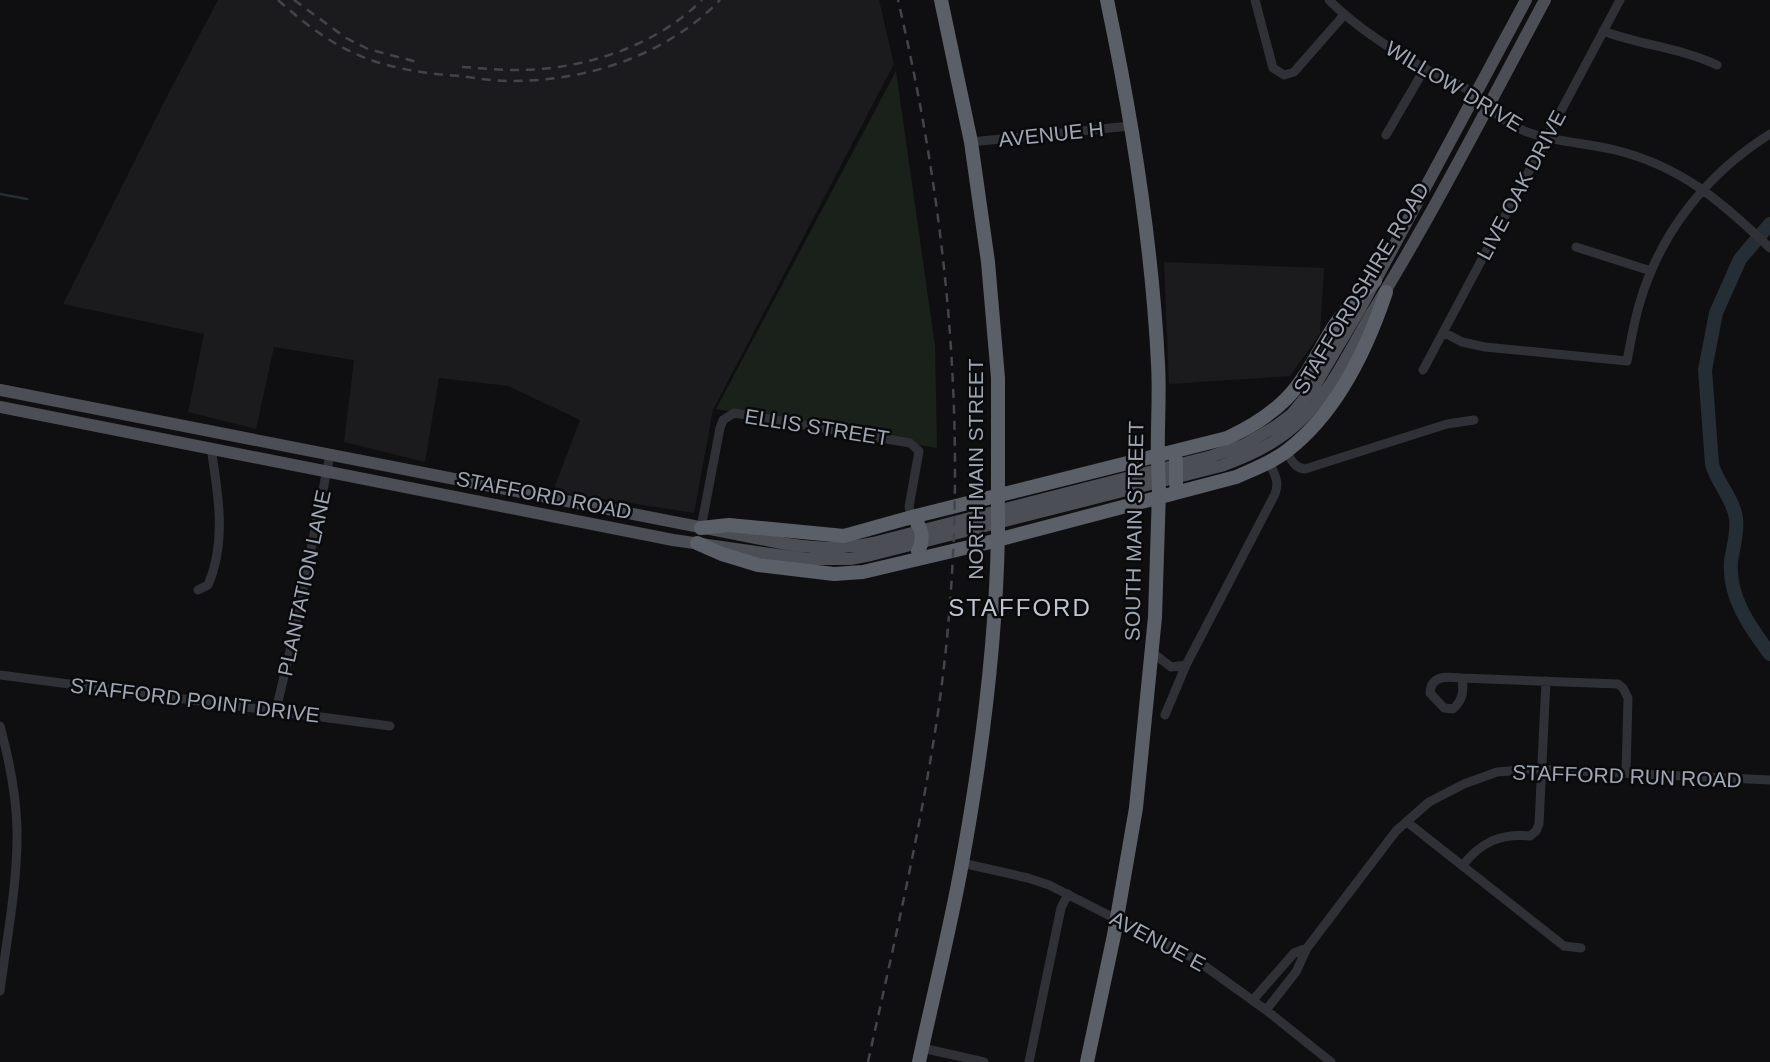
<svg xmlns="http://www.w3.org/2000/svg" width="1770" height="1062" font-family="Arial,sans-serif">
	<rect width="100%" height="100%" fill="#0f0f11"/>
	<!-- built -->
	<path fill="#1b1b1e" d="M218,0H879L894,64L713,410L694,513L553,491L580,420L508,386L439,378L425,462L344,442L354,360L274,347L256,429L188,412L204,334L63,304L165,100Z
		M1164,262L1324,268L1320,334L1290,376L1169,384Z"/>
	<!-- green -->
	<path fill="#19211a" d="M896,71L935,346L937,448L716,409Z"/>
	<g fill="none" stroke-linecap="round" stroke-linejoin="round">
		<!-- stream -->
		<path stroke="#252e35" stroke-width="2.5" d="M0,194L27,199"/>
		<!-- river -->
		<path stroke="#252e35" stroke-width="14" d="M1770,224L1740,259L1716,313L1705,370L1712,464C1717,483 1733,498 1736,518C1738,532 1733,548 1731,561C1728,597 1750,627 1770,654"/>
		<!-- minor -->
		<path stroke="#303136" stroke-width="9" d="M1255,0L1273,68L1284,75L1294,72L1344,15
			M1329,0C1357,28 1390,49 1424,68C1438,75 1453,81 1467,89C1489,104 1498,121 1527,132C1555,142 1586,143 1615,150C1681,166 1722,202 1770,248
			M1603,31C1640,45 1681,48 1717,65
			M1386,135L1425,68
			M971,142L1130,126
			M1576,247L1651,271
			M1443,332L1462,342L1485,347L1627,361C1631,341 1634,321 1640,302C1661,231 1708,173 1770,134
			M1423,370L1620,0
			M1286,451C1291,459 1294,468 1305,469L1447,424L1474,420
			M701,528L720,428L723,420L734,413L910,443L919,451L909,507L912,517
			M198,590L208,585C227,541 218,493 211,448
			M1153,653L1171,667L1186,665
			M0,675L390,726
			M1462,678C1464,691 1463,700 1453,709L1444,708L1430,693C1431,674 1448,677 1462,678L1618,684L1623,688L1628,698L1626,773
			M276,710L294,634L330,455
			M1165,715L1186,665L1275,494C1280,481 1274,474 1269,462
			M0,726C9,759 16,794 17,828C18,882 7,937 0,991
			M1407,822L1564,946L1581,948
			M962,863L1028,878L1049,885L1195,959L1266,1010L1331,1062
			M1463,865C1481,842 1501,833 1530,836L1536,831L1539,824L1546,681
			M1253,1000L1294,953L1307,948
			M1266,1010L1296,972L1307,948L1396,831L1429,802L1464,784L1497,772L1534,769L1770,780
			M922,1048L984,1062
			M1029,1062L1061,908L1068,894"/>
		<!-- major -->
		<path stroke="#4c4e55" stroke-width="12" d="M0,390L776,542C811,549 842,550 877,542L1212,456L1244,445L1276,426L1292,414L1314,387L1360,309L1526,0
			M0,407L673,540L806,559H850L871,555L1221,466C1250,456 1277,443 1299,422C1330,393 1349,352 1370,316C1433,214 1488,106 1545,0"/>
		<!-- highway -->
		<path stroke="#5b5f67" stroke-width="14" d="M941,0L971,142L988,262L998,378V501
			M1107,0C1132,119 1152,242 1158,364C1160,396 1157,429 1158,461
			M701,528L729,525L844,536L912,517L1227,438C1249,428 1269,416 1286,399C1307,378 1319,349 1335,325C1346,308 1360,294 1375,281
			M697,543L722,554L758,565L834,574L863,572L986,543L1236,477C1254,469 1273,462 1288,450C1337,412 1367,349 1386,292
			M919,1062C933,996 950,930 962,863C982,754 996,644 998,534
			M1087,1062L1114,935L1136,808L1155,617L1159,492"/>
		<!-- rail -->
		<path stroke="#43454b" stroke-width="2.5" stroke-dasharray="9 7" stroke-linecap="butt" d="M278,0C306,25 336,48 371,60C400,70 430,74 460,76C476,78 492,81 508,81C584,82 666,56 720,0
			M294,0L346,38L368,49L417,62
			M462,67C480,68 498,70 516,70C582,70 655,47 702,0
			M868,1062C895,939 924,816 941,691C971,459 951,227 898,0"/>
		<!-- highway-bridge -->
		<path stroke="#5b5f67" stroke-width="14" d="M1158,462L1159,490
			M1176,484V460
			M917,523C923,531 923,543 918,551
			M998,532V505"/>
	</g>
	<g text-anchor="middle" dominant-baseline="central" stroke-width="5" stroke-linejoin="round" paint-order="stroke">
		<!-- street labels -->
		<g font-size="21" fill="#9fa6b3" stroke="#0a0a0c">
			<text transform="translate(1454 86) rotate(31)">WILLOW DRIVE</text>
			<text transform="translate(1051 134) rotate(-6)">AVENUE H</text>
			<text transform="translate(1521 185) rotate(-62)">LIVE OAK DRIVE</text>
			<text transform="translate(1361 288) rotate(-59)">STAFFORDSHIRE ROAD</text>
			<text transform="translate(817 427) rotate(9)">ELLIS STREET</text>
			<text transform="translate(975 469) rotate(-90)">NORTH MAIN STREET</text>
			<text transform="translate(544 495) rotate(11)">STAFFORD ROAD</text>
			<text transform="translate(1134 531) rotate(-89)">SOUTH MAIN STREET</text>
			<text transform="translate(304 583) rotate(-78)">PLANTATION LANE</text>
			<text transform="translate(195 700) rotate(7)">STAFFORD POINT DRIVE</text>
			<text transform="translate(1627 776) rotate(2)">STAFFORD RUN ROAD</text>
			<text transform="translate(1158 941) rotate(28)">AVENUE E</text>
		</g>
		<!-- quarter labels -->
		<g font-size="24" letter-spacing="2" fill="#c0c4cf" stroke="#0a0a0c">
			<text x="1020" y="607">STAFFORD</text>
		</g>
	</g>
</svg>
